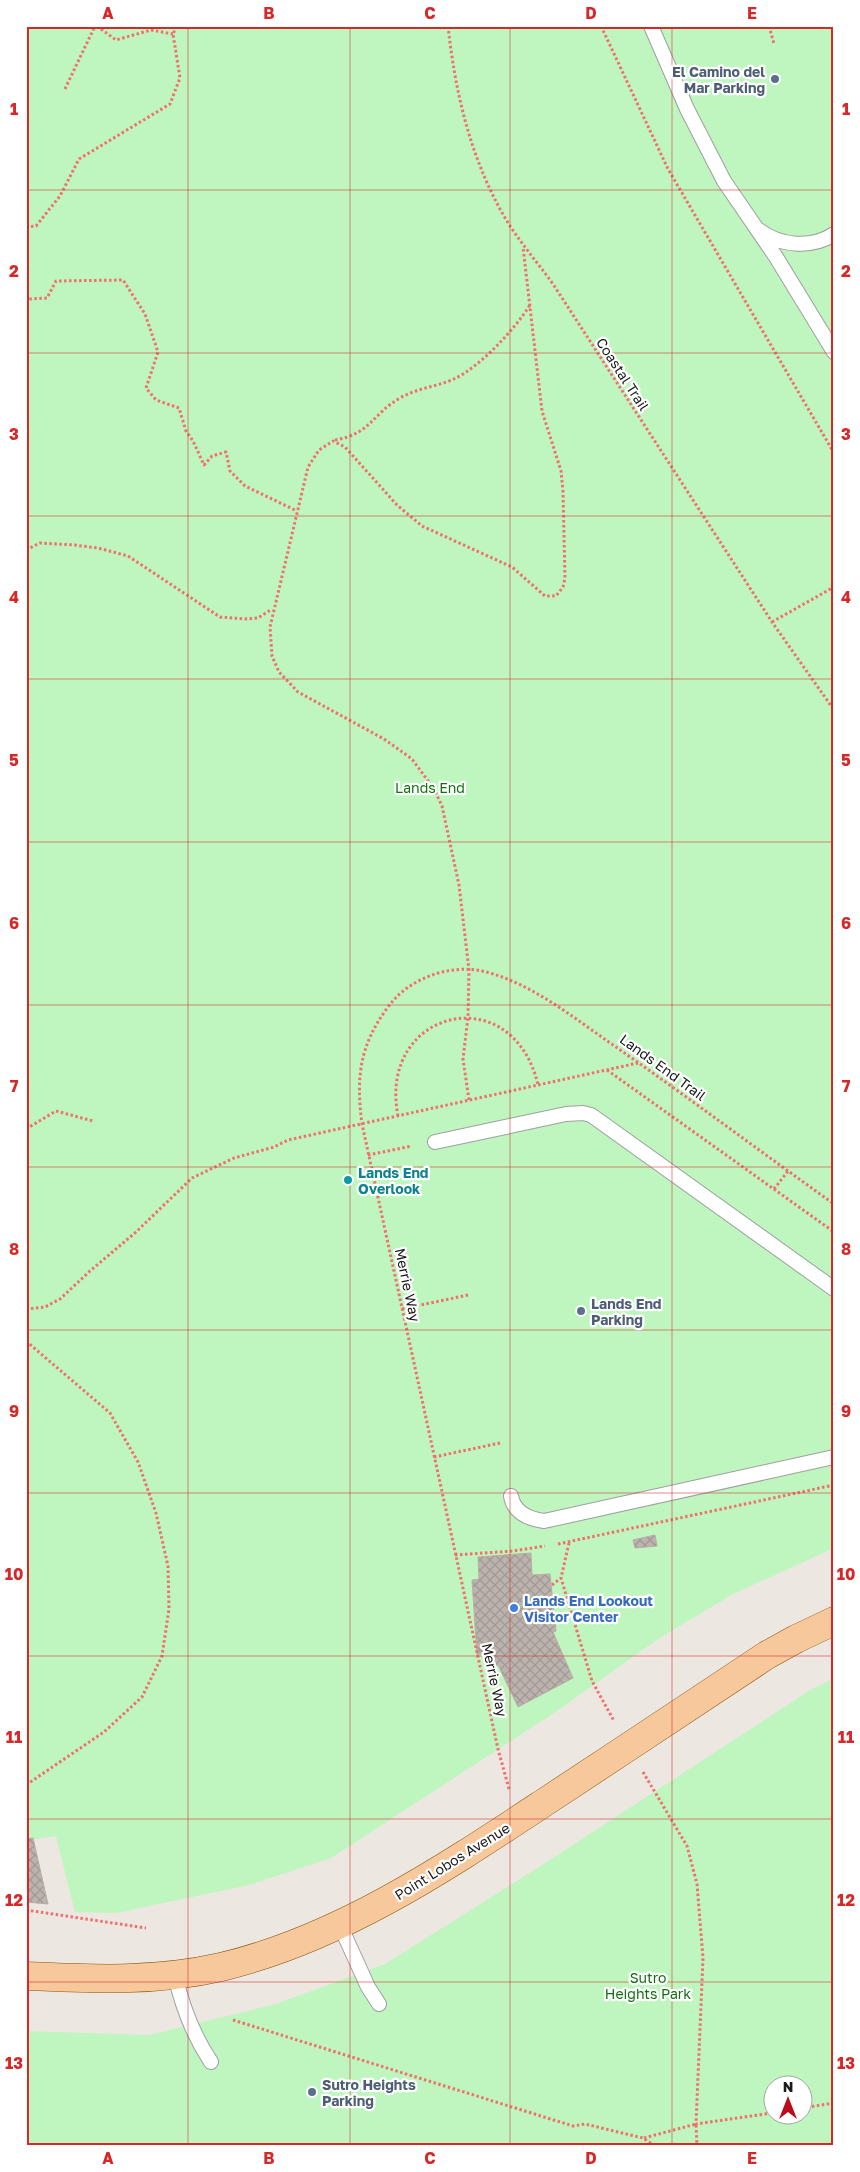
<svg xmlns="http://www.w3.org/2000/svg" width="860" height="2172" font-family="'Golos Text',sans-serif">
	<defs>
		<pattern id="building-cross-hatch" width="8" height="8" patternUnits="userSpaceOnUse" patternTransform="scale(1.25)"><rect width="8" height="8" fill="#bcb3ae"/><path d="M0 0l8 8M0 8l8-8" fill="none" stroke="#a19995"/></pattern>
	</defs>
	<rect width="100%" height="100%" fill="#ece7e1"/>
	<!-- park -->
	<path fill="#bff5bf" fill-rule="evenodd" d="M26,26H834V1548L735,1593L658,1639L557,1711L331,1858L249,1885L116,1913L75,1912L56,1836L26,1840Z
		M834,1679V2146H26V2031L149,2035L276,2004L385,1964L536,1869L812,1689ZM772,2084H802V2114H772Z"/>
	<!-- building -->
	<path fill="url(#building-cross-hatch)" stroke="#bdada4" d="M655,1535L657,1546L635,1548L633,1540Z
		M531,1553L532,1575L550,1574L556,1631L553,1632L573,1678L518,1707L498,1665L489,1669L485,1653L477,1655L472,1580L479,1579L478,1557Z
		M33,1838L48,1904L26,1902V1839Z"/>
	<g fill="none" stroke-linecap="round" stroke-linejoin="round">
		<!-- lane casing -->
		<g stroke="#9f9f9f" stroke-width="16">
			<path id="lane" d="M651,26L687,109L724,181L776,257L834,352
				M759,230C780,246 811,249 834,234
				M435,1142L566,1114L583,1113L591,1115L834,1289
				M511,1496C514,1513 529,1519 544,1521L834,1457
				M339,1923L368,1987L379,2004
				M175,1975C182,2006 193,2035 211,2062"/>
		</g>
		<!-- primary casing -->
		<g stroke="#895409" stroke-width="29">
			<path id="primary" d="M26,1976C92,1979 156,1982 221,1967C339,1939 445,1868 545,1802C619,1753 694,1704 767,1655L796,1639L834,1621"/>
		</g>
		<!-- path -->
		<path stroke="#f1706d" stroke-width="3" stroke-dasharray="2.5 2.5" stroke-linecap="butt" d="M97,26L116,40L151,30L173,34
			M448,26C455,90 469,152 500,209C515,237 535,259 553,284L772,622L834,710
			M601,26L668,169L834,453
			M769,26L774,44
			M65,89L95,26
			M26,227L36,226L60,196L79,159L170,104L180,78L173,34L177,26
			M26,303L30,299L47,298L56,281L123,280L145,314L158,352L146,388L156,400L179,408L186,431L193,441L204,465L212,456L226,452L230,471L245,486L297,511
			M335,440C371,434 372,414 400,398C417,388 436,387 454,379C481,366 514,330 530,305
			M26,550L40,543L74,545L98,548L128,556L220,617L245,619L258,618L272,609
			M772,622L834,587
			M607,1070L834,1232
			M469,1100L463,1059L468,1017L469,970L459,885L442,806L434,789L412,759L384,739L298,692L279,672L272,656L270,627L308,467L319,450L333,441L345,447L397,505L422,526L512,567L545,596H556L563,587L565,578L563,491L561,471L542,411L523,247
			M398,1116C377,1009 513,977 538,1085
			M26,1129L56,1111L93,1121
			M368,1155L412,1146
			M774,1189L788,1171
			M26,1309L45,1307L60,1299L90,1271L136,1232L192,1178L234,1158L274,1147L288,1140L638,1063
			M402,1309L468,1295
			M26,1341L110,1413L138,1462L156,1513L168,1566L169,1609L162,1656L142,1697L104,1732L26,1785
			M434,1457L500,1443
			M569,1543L561,1578L592,1681L614,1721
			M558,1544L834,1485
			M455,1555L513,1551L545,1546
			M552,1585L561,1578
			M643,1772L687,1846L697,1884L703,1958L696,2124L772,2113
			M509,1789L498,1749L362,1124C356,1078 359,1046 388,1007C408,979 448,964 482,971C531,982 575,1019 616,1047C689,1098 761,1152 834,1204
			M26,1910L146,1928
			M233,2020L573,2126L585,2124L643,2138L655,2146
			M802,2108L834,2103
			M644,2138L696,2124L697,2146"/>
		<!-- lane -->
		<use href="#lane" stroke="#fff" stroke-width="14"/>
		<!-- primary -->
		<use href="#primary" stroke="#f6c89c" stroke-width="28"/>
	</g>
	<!-- grid -->
	<path fill="none" stroke="#d62828" stroke-width="1" stroke-opacity="0.55" d="M188,26V2146M350,26V2146M510,26V2146M672,26V2146M26,190H834M26,353H834M26,516H834M26,679H834M26,842H834M26,1005H834M26,1167H834M26,1330H834M26,1493H834M26,1656H834M26,1819H834M26,1982H834"/>
	<!-- markers -->
	<g fill="#5c6f8a" stroke="#fff" stroke-width="2">
		<circle cx="775" cy="79" r="5"/>
		<circle cx="581" cy="1311" r="5"/>
		<circle cx="312" cy="2092" r="5"/>
	</g>
	<circle fill="#0f9aa8" stroke="#fff" stroke-width="2" cx="348" cy="1180" r="5"/>
	<circle fill="#3f7fe0" stroke="#fff" stroke-width="2" cx="514" cy="1608" r="5"/>
	<g text-anchor="middle" dominant-baseline="central" stroke-width="4.5" stroke-linejoin="round" paint-order="stroke">
		<!-- service labels -->
		<g font-size="14" font-weight="bold" fill="#4e5e75" stroke="#fff" text-anchor="start">
			<text x="765" y="71" text-anchor="end">El Camino del<tspan x="765" dy="16">Mar Parking</tspan></text>
			<text x="591" y="1303">Lands End<tspan x="591" dy="16">Parking</tspan></text>
			<text x="322" y="2084">Sutro Heights<tspan x="322" dy="16">Parking</tspan></text>
		</g>
		<!-- street labels -->
		<g font-size="14" fill="#1b1b1b" stroke="#fff">
			<text transform="translate(623 374) rotate(57)">Coastal Trail</text>
			<text transform="translate(663 1067) rotate(36)">Lands End Trail</text>
			<text transform="translate(408 1285) rotate(78)">Merrie Way</text>
			<text transform="translate(495 1680) rotate(78)">Merrie Way</text>
			<text transform="translate(452 1861) rotate(-32)">Point Lobos Avenue</text>
		</g>
		<!-- park labels -->
		<g font-size="14" fill="#117111" stroke="#fff">
			<text x="430" y="787">Lands End</text>
			<text x="648" y="1977">Sutro<tspan x="648" dy="16">Heights Park</tspan></text>
		</g>
		<!-- culture labels -->
		<g font-size="14" font-weight="bold" fill="#0d838f" stroke="#fff" text-anchor="start">
			<text x="358" y="1172">Lands End<tspan x="358" dy="16">Overlook</tspan></text>
		</g>
		<!-- shop labels -->
		<g font-size="14" font-weight="bold" fill="#366cbe" stroke="#fff" text-anchor="start">
			<text x="524" y="1600">Lands End Lookout<tspan x="524" dy="16">Visitor Center</tspan></text>
		</g>
	</g>
	<!-- border -->
	<rect width="860" height="2172" fill="none" stroke="#ffffff" stroke-width="55"/>
	<!-- north arrow -->
	<g transform="translate(788 2100)"><circle r="24" fill="#ffffff" stroke="#a4a4a4"/>
	<path d="M0-4L9 19L0 12L-9 19Z" fill="#ba0c1a"/>
	<text y="-8" font-size="14" font-weight="bold" text-anchor="middle" fill="#1b1b1b">N</text>
	</g>
	<rect x="28" y="28" width="804" height="2116" fill="none" stroke="#d62828" stroke-width="2"/>
	<g font-size="16" text-anchor="middle" font-weight="bold" fill="#d62828">
		<text x="108" y="19">A</text>
		<text x="269" y="19">B</text>
		<text x="430" y="19">C</text>
		<text x="591" y="19">D</text>
		<text x="752" y="19">E</text>
		<text x="14" y="115">1</text>
		<text x="846" y="115">1</text>
		<text x="14" y="277">2</text>
		<text x="846" y="277">2</text>
		<text x="14" y="440">3</text>
		<text x="846" y="440">3</text>
		<text x="14" y="603">4</text>
		<text x="846" y="603">4</text>
		<text x="14" y="766">5</text>
		<text x="846" y="766">5</text>
		<text x="14" y="929">6</text>
		<text x="846" y="929">6</text>
		<text x="14" y="1092">7</text>
		<text x="846" y="1092">7</text>
		<text x="14" y="1255">8</text>
		<text x="846" y="1255">8</text>
		<text x="14" y="1417">9</text>
		<text x="846" y="1417">9</text>
		<text x="14" y="1580">10</text>
		<text x="846" y="1580">10</text>
		<text x="14" y="1743">11</text>
		<text x="846" y="1743">11</text>
		<text x="14" y="1906">12</text>
		<text x="846" y="1906">12</text>
		<text x="14" y="2069">13</text>
		<text x="846" y="2069">13</text>
		<text x="108" y="2164">A</text>
		<text x="269" y="2164">B</text>
		<text x="430" y="2164">C</text>
		<text x="591" y="2164">D</text>
		<text x="752" y="2164">E</text>
	</g>
</svg>
